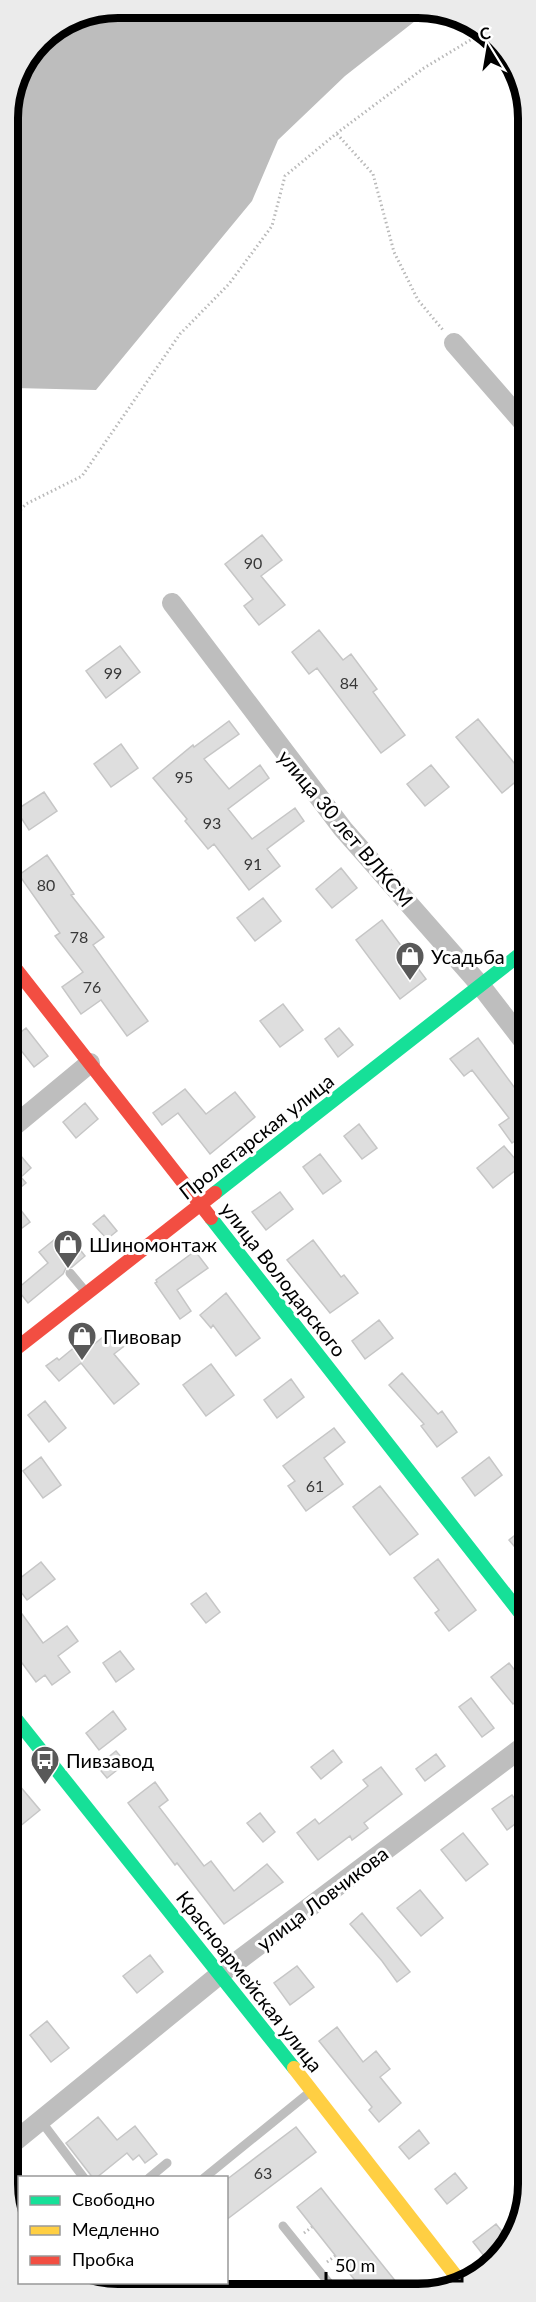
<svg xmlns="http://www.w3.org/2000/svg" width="536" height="2302" font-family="Lato,sans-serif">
	<rect width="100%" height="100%" fill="#fff"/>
	<!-- water -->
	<path fill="#bdbdbd" d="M118,8L430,11L424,14L345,76L278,140L252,201L96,390L15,388L8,394V111L40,40L76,16Z"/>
	<!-- building -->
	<path fill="#dedede" stroke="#c6c6c6" stroke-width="1.5" d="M262,535L282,560L261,576L285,605L259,625L244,606L253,599L225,564Z
		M319,630L343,660L351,654L377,689L373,692L405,735L381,753L317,668L309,674L292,652Z
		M120,646L140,672L106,698L86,671Z
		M478,719L524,775L502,793L456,737Z
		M229,721L239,734L204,759L229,789L260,765L269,778L228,809L252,839L295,808L304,821L267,849L280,866L249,890L214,844L208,849L185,821L187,819L153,778L193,745L194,747Z
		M121,744L138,768L111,787L94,764Z
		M431,765L449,787L425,806L407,784Z
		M44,792L57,811L29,830L16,810Z
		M47,855L74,894L71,895L104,937L93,945L148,1021L127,1036L101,1000L81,1014L62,987L83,972L55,936L60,933L19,875Z
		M341,868L357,888L332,908L316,889Z
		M263,898L281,921L255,941L237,918Z
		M382,920L426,979L400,999L356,940Z
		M283,1004L303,1030L280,1047L260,1021Z
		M26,1028L48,1056L34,1067L12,1039Z
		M339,1028L353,1045L338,1057L325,1039Z
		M478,1038L528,1106V1131L512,1143L499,1125L509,1118L472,1070L464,1076L450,1059Z
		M185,1089L206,1114L235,1092L255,1117L210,1154L178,1113L162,1125L153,1113Z
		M85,1103L98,1119L76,1138L63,1122Z
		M359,1124L377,1148L362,1159L344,1136Z
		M8,1143H10L31,1168L21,1177L26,1183L10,1196L30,1222L14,1234L8,1226Z
		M504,1146L521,1166L493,1188L477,1168Z
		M320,1154L341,1181L323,1194L303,1167Z
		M280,1192L293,1209L266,1230L252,1212Z
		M104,1215L117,1231L107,1239L93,1224Z
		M65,1231L85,1256L72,1267L66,1268L63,1274L28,1303L17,1289L48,1263L39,1252Z
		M313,1240L341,1277L344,1275L358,1293L330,1313L287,1260Z
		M195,1251L208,1268L177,1290L191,1311L180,1319L155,1283L157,1282L156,1280Z
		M226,1293L260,1338L236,1356L213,1325L211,1328L200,1315Z
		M379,1320L393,1338L365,1359L352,1341Z
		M114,1328L127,1344L114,1354L139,1384L114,1404L81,1363L59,1381L46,1366L57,1358L59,1360L76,1346L82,1354Z
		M211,1364L234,1395L206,1416L183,1385Z
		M402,1373L438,1414L442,1411L457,1432L437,1447L421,1426L424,1424L389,1385Z
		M291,1379L304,1397L277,1418L264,1400Z
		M45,1401L66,1428L49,1442L28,1415Z
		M334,1428L345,1442L324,1458L343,1484L306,1511L288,1486L295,1481L283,1466Z
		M41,1457L61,1485L43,1498L23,1471Z
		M489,1457L502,1475L475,1496L462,1478Z
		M380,1486L418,1534L390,1555L353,1507Z
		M528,1525V1544L519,1552L509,1540Z
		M438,1559L476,1610L449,1631L435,1613L439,1610L414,1578Z
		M41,1562L55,1579L27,1600L14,1583Z
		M206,1593L220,1612L206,1623L191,1604Z
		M22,1614L43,1643L67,1626L78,1641L58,1656L70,1672L52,1685L45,1675L36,1682L8,1644V1624Z
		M120,1651L134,1669L116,1682L103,1663Z
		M509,1663L528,1687V1692L513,1704L491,1677Z
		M471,1698L494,1728L482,1737L459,1707Z
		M113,1711L126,1729L99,1750L86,1733Z
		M333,1750L342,1762L321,1779L311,1767Z
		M116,1751L126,1763L107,1778L97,1766Z
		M436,1754L445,1766L425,1781L416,1769Z
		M381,1767L402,1794L364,1823L368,1828L352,1840L350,1836L318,1860L297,1833L315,1819L319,1824L368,1786L363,1780Z
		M8,1772L40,1810L8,1836Z
		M155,1782L168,1800L159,1807L204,1866L211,1861L234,1891L267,1864L283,1882L224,1924L177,1863L175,1865L128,1803Z
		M512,1795L527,1815L507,1830L492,1809Z
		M260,1813L275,1832L263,1842L247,1823Z
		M463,1833L488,1864L466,1881L441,1850Z
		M420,1890L443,1918L421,1936L397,1908Z
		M362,1913L410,1972L397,1982L382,1961L350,1924Z
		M150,1955L163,1972L137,1993L123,1976Z
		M297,1966L314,1987L290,2005L274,1983Z
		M47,2021L69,2048L51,2062L30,2035Z
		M337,2027L363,2062L376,2051L390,2069L380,2077L401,2103L379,2122L369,2110L372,2107L319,2041Z
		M98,2117L117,2140L135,2126L157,2154L145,2163L139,2155L133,2160L127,2153L96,2178H93L66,2143Z
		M296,2127L316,2152L226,2220V2180Z
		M419,2130L429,2143L409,2159L399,2147Z
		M455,2173L467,2188L447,2204L435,2189Z
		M321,2188L332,2202L405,2293H365L297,2207Z
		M496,2224L508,2239L504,2249L488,2261L473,2242Z"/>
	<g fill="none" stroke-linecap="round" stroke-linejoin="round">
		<!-- path -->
		<path stroke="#b9b9b9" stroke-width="3" stroke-dasharray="1.5 3" stroke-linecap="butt" d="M337,134L373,174L394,252L418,300L443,330
			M8,523L26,504L82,476L180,334L229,284L272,226L285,176L337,133L424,68L482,33
			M522,1644L528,1652
			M304,2233L312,2227
			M327,2262L335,2256
			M352,2293L360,2287"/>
		<!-- lane -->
		<path stroke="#bebebe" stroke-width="9" d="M70,1273L85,1291
			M41,2121L84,2178
			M149,2178L167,2163
			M204,2178L310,2092
			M283,2226L337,2293"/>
		<!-- street -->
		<path stroke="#bebebe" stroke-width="20" d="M454,343L528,428
			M172,603L343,829L481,986L528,1047
			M8,1131L90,1063
			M8,2147L219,1975L528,1743"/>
		<!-- fast -->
		<path stroke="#16e098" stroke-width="14" d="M215,1193L528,948
			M211,1218L528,1623
			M8,1709L294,2068"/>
		<!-- slow -->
		<path stroke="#ffcf43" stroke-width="14" d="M294,2068L459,2280"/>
		<!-- jam -->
		<path stroke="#f24e42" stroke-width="14" d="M8,959L211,1218
			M8,1355L215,1193"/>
	</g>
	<!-- icons -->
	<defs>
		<g id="shop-pin" transform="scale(1.5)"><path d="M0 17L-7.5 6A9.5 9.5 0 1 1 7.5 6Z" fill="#595959" stroke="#fff"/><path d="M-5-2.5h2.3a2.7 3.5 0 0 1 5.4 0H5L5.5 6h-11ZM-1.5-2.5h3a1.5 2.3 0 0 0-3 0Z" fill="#fff"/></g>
		<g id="bus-pin" transform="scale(1.5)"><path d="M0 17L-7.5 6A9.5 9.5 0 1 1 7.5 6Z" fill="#595959" stroke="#fff"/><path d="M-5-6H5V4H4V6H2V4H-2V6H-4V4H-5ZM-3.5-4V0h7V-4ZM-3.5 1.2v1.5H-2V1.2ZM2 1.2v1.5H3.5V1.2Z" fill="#fff"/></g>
	</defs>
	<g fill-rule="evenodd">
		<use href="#shop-pin" x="410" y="956"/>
		<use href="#shop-pin" x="68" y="1244"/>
		<use href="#shop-pin" x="82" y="1336"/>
		<use href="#bus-pin" x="45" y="1760"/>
	</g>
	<g text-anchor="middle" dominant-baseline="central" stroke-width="6" stroke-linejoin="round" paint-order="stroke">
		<!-- number labels -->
		<g font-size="16" fill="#383838">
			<text x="253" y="562">90</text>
			<text x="113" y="672">99</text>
			<text x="349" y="682">84</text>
			<text x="184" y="776">95</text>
			<text x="212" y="822">93</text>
			<text x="253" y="863">91</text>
			<text x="46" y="884">80</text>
			<text x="79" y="936">78</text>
			<text x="92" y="986">76</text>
			<text x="315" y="1485">61</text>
			<text x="263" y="2172">63</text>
		</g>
		<!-- street labels -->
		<g font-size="20" fill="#000" stroke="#fff">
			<text transform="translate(346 828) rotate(50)">улица 30 лет ВЛКСМ</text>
			<text transform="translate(256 1136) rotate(-38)">Пролетарская улица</text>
			<text transform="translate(284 1279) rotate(52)">улица Володарского</text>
			<text transform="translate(322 1898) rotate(-37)">улица Ловчикова</text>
			<text transform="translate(250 1981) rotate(52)">Красноармейская улица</text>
		</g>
		<!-- poi labels -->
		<g font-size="20" fill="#000" stroke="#fff" text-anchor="start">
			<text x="431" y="956">Усадьба</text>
			<text x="89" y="1244">Шиномонтаж</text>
			<text x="103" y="1336">Пивовар</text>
			<text x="66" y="1760">Пивзавод</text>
		</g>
	</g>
	<!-- crop -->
	<path d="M0 0H536V2302H0ZM118 18H418A100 100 0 0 1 518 118V2184A100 100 0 0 1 418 2284H118A100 100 0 0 1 18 2184V118A100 100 0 0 1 118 18Z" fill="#ebebeb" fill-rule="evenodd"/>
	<path fill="none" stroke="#000" stroke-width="8" d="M118 18H418A100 100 0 0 1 518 118V2184A100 100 0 0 1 418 2284H118A100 100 0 0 1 18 2184V118A100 100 0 0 1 118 18Z"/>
	<!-- legend -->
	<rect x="18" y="2176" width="210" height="108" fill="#ffffff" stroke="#999999" stroke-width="1.5"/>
	<rect x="30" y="2196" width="30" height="9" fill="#16e098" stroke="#999999" stroke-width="1.5"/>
	<text x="72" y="2206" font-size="18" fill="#000000">Свободно</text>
	<rect x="30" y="2226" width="30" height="9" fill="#ffcf43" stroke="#999999" stroke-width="1.5"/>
	<text x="72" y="2236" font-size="18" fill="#000000">Медленно</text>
	<rect x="30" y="2256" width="30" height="9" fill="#f24e42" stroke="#999999" stroke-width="1.5"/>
	<text x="72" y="2266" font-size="18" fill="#000000">Пробка</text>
	<!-- north arrow -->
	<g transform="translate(488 48) rotate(349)" stroke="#ffffff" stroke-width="4.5" paint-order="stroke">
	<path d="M0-4.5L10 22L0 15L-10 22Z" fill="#000000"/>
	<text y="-9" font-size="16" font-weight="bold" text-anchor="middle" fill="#000000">С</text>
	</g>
	<!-- scale -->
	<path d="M326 2272v9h136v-9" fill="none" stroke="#000000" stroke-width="3"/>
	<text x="335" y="2272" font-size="18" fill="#000000" stroke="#ffffff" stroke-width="4.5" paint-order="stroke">50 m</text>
</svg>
